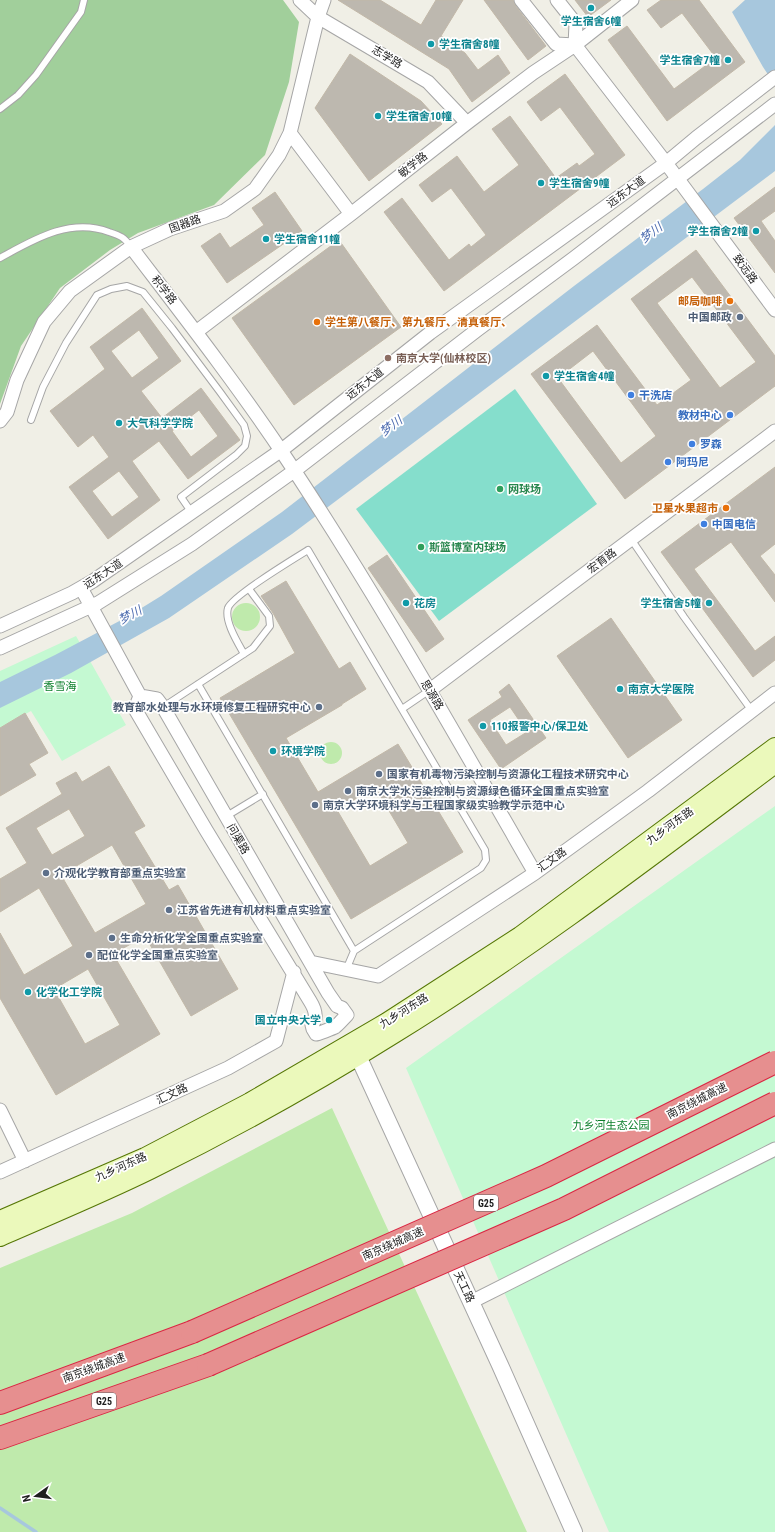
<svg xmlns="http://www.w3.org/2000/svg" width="775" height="1532" font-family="'Roboto Condensed','Noto Sans SC',sans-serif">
	<rect width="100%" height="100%" fill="#f0efe6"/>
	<!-- grass -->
	<path fill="#bfeaac" d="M232 617a14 14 0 1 1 28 0a14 14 0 1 1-28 0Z
		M320 753a11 11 0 1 1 22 0a11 11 0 1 1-22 0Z
		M332,1108L527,1532H0V1268L132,1213Z"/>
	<!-- forest -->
	<path fill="#a1cf9b" d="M0,0H283L299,22L289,82L265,155L214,205L138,233L110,250L60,288L21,346L0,404Z"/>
	<!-- park -->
	<path fill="#c4f9d2" d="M76,636L126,725L62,761L31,711L0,728V671Z
		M775,806V1532H609L406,1068Z"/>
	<!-- pitch -->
	<path fill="#85decc" d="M515,389L597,504L439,621L356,509Z"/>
	<!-- water -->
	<path fill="#a7c7dd" d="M745,0H775V85L763,67L732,12Z
		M775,125V171L292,534L169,618L71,673L0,708V682L55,655L127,617L161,596L282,512L574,286L703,189L740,160Z"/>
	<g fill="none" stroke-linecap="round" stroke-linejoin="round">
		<!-- stream -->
		<path stroke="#a7c7dd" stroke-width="3.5" d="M0,1508L36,1532"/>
	</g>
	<!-- building -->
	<path fill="#bdb8af" stroke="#c2b8a8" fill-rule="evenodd" d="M338,0H380L421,25L436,0H463L441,36L465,53L478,70L498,55L510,73L472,102L449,69Z
		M484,0H513L515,5L546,46L528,60Z
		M575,0H611L588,17Z
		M661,0H699L745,62L667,121L608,40L627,26L674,89L716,58L682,13L661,28L647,10Z
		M350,54L421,101L442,124L369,181L315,108Z
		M565,74L625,155L444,291L384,212L402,198L449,260L469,244L471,247L486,235L451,188L432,202L419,185L457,156L484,192L519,165L492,129L510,116L556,178L577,163L579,166L595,154L560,107L541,121L527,102Z
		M775,187V211L761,221L775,241V273L734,218Z
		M275,192L302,231L227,283L201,246L220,233L230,248L264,225L252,208Z
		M339,240L401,327L294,405L232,318Z
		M696,250L775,356V386L625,499L531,374L597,325L657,405L691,380L631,299ZM692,277L756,362L720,388L657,303ZM593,351L656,436L621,463L558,378Z
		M142,308L181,361L141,391L162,418L201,388L240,440L188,479L159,441L132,461L160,500L108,539L69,487L109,457L93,435L78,447L50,411L105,369L90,347ZM139,330L159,358L132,378L111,351ZM199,410L218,436L191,457L172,431ZM119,471L139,497L112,517L92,491Z
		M775,467V544L760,556L775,575V602L731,542L694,569L755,651L775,636V660L753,677L661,552Z
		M387,555L444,639L426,652L368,568Z
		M286,581L339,669L350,662L366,689L342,704V705L286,738L318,792L398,744L463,852L351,919L220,698L295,653L273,613L261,596ZM375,787L408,843L370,866L337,810Z
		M611,618L682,720L628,758L557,656Z
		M509,684L546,738L501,769L468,720L502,697L499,692ZM510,707L527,732L506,745L490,720Z
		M25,713L48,753L29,764L36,775L0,796V728Z
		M109,766L145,826L134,832L169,890L178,885L238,989L191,1016L145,936L113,954L160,1034L56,1095L0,998V933L24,975L73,946L39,888L0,912V879L27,863L6,828L62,794L56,783L76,772L82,782ZM69,809L85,836L52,855L36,828ZM112,845L146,904L95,933L61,875ZM88,969L120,1025L85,1044L54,989Z"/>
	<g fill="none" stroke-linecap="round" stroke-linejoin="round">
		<!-- service casing -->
		<g stroke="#a6a6a6" stroke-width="8">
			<path id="service" d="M0,109L18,95L36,75L81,12L84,0
				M0,258C33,240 70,217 109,232C121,236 124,237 131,247
				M31,420L43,387L66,343L97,295L111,289L127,286L143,292L172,328L220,392L244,425L247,436L245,446L236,455L181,497L192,513
				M631,539L684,617L752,711
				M244,654C238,643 224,621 228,608C231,597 295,558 308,550L485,850L486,860L481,868L354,951L346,970
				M198,684L354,951
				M163,707L253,648L270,626L269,616L249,589
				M402,709L430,690
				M225,817L263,794"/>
		</g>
		<!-- minor casing -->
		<g stroke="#a6a6a6" stroke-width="15">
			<path id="minor" d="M300,0L318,17L428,82L467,123
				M521,0L556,44L575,45
				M557,0L576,24L575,45L666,163L775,310
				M290,133L351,214
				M131,247C182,314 235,382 282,452C373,588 453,731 535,873
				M196,332L351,214L467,123L533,73L575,45L632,0
				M0,421L7,412L17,380L44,322L70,291L131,247L170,229L224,211L255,189L279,155L290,133L318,17L324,0
				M81,588L140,696L157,699L163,707L328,993L337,1006L342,1008L347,1015C343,1019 338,1025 335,1027C333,1028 318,1034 316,1034L313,1029L312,1025C318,1017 315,1009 310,1001L206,830L135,709L140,696
				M0,626L72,593L93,581L283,449L430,333L666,163L696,138L775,77
				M0,648L98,603L192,544L294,471L477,330L574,258L775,104
				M430,690L775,431
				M310,962L378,976L535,873L648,791L775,693
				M0,1110L25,1161
				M0,1172L228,1068L276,1041L294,972
				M471,1302L775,1149"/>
		</g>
		<!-- tertiary casing -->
		<g stroke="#a6a6a6" stroke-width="18">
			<path id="tertiary" d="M352,1046L358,1056L500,1365L574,1532"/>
		</g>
		<!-- secondary casing -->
		<g stroke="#567706" stroke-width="20">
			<path id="secondary" d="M0,1220L145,1157L250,1102L387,1022L520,936L775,747
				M0,1237C50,1215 101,1194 150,1170C233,1129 316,1083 394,1034C527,952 651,857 775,764"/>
		</g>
		<!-- motorway casing -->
		<g stroke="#da2743" stroke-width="24">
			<path id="motorway" d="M0,1403L192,1332
				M0,1438L208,1365"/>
		</g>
		<!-- service -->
		<use href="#service" stroke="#fff" stroke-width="6"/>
		<!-- minor -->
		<use href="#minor" stroke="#fff" stroke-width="13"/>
		<!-- tertiary -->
		<use href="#tertiary" stroke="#fff" stroke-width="16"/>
		<!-- secondary -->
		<use href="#secondary" stroke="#ebf9bb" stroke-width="18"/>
		<!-- motorway -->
		<use href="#motorway" stroke="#e68f8f" stroke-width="22"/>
		<!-- motorway-bridge casing -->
		<g stroke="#da2743" stroke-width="24" stroke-linecap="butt">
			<path id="motorway-bridge" d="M192,1332L546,1176L775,1062
				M208,1365L564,1209L775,1103"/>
		</g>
		<!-- motorway-bridge -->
		<use href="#motorway-bridge" stroke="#e68f8f" stroke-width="22"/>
	</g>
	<!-- markers -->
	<g fill="#0f9aa8" stroke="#fff" stroke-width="1.5">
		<circle cx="591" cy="8" r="4"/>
		<circle cx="431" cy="44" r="4"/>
		<circle cx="728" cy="60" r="4"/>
		<circle cx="378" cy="116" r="4"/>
		<circle cx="541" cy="183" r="4"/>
		<circle cx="756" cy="231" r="4"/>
		<circle cx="266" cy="239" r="4"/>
		<circle cx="546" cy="376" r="4"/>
		<circle cx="119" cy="423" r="4"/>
		<circle cx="406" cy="603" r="4"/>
		<circle cx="709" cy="603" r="4"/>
		<circle cx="620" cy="689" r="4"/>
		<circle cx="483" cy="726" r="4"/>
		<circle cx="273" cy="751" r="4"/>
		<circle cx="28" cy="992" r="4"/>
		<circle cx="329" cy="1020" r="4"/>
	</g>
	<g fill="#e8710a" stroke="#fff" stroke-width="1.5">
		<circle cx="730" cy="301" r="4"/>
		<circle cx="317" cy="322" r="4"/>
		<circle cx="726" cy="508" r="4"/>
	</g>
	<g fill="#5c6f8a" stroke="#fff" stroke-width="1.5">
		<circle cx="740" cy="317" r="4"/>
		<circle cx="319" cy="707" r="4"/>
		<circle cx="379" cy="774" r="4"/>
		<circle cx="348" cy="791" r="4"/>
		<circle cx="315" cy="805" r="4"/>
		<circle cx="46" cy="873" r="4"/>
		<circle cx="169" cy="910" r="4"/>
		<circle cx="112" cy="938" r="4"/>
		<circle cx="89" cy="955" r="4"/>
	</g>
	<circle fill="#8d6e63" stroke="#fff" stroke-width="1.5" cx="388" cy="358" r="4"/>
	<g fill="#3f7fe0" stroke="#fff" stroke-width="1.5">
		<circle cx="631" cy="395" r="4"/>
		<circle cx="730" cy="415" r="4"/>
		<circle cx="692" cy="444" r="4"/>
		<circle cx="668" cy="462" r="4"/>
		<circle cx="704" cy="524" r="4"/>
	</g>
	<g fill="#2e9e5b" stroke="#fff" stroke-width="1.5">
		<circle cx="500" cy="489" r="4"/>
		<circle cx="421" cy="547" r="4"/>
	</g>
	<g text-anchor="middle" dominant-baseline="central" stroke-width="3.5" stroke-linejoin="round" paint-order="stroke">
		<!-- shield labels -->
		<g fill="#fff" stroke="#626262" stroke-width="1">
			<rect x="474" y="1195" width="24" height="16" rx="3"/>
			<rect x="92" y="1393" width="24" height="16" rx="3"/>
		</g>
		<g font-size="10" font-weight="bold" fill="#1f1f1f">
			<text x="486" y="1203">G25</text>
			<text x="104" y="1401">G25</text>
		</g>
		<!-- culture labels -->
		<g font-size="11" font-weight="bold" fill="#0d838f" stroke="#fff" text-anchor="start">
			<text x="591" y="21" text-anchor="middle">学生宿舍6幢</text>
			<text x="439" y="44">学生宿舍8幢</text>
			<text x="720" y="60" text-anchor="end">学生宿舍7幢</text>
			<text x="386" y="116">学生宿舍10幢</text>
			<text x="549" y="183">学生宿舍9幢</text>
			<text x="748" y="231" text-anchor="end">学生宿舍2幢</text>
			<text x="274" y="239">学生宿舍11幢</text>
			<text x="554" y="376">学生宿舍4幢</text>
			<text x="127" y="423">大气科学学院</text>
			<text x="414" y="603">花房</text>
			<text x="701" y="603" text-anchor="end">学生宿舍5幢</text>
			<text x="628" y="689">南京大学医院</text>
			<text x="491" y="726">110报警中心/保卫处</text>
			<text x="281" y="751">环境学院</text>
			<text x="36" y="992">化学化工学院</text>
			<text x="321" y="1020" text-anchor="end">国立中央大学</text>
		</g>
		<!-- street labels -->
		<g font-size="11" fill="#1f1f1f" stroke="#fff">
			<text transform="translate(387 57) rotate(31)">志学路</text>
			<text transform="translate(413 165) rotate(-38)">敏学路</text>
			<text transform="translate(626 192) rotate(-36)">远东大道</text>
			<text transform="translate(185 224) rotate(-19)">国器路</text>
			<text transform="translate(745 269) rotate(54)">致远路</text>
			<text transform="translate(164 290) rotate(52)">积学路</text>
			<text transform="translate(365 384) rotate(-38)">远东大道</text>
			<text transform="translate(602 561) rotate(-37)">宏育路</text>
			<text transform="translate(103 574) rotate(-33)">远东大道</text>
			<text transform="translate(432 695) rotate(59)">思源路</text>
			<text transform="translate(670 826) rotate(-36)">九乡河东路</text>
			<text transform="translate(238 839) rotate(60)">问渠路</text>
			<text transform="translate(552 860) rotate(-36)">汇文路</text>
			<text transform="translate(404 1011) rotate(-32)">九乡河东路</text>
			<text transform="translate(172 1094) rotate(-25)">汇文路</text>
			<text transform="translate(697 1101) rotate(-27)">南京绕城高速</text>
			<text transform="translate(121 1167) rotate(-24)">九乡河东路</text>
			<text transform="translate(393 1244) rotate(-24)">南京绕城高速</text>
			<text transform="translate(464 1287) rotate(65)">天工路</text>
			<text transform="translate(94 1368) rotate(-20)">南京绕城高速</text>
		</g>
		<!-- food labels -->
		<g font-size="11" font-weight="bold" fill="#c56008" stroke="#fff" text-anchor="end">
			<text x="722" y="301">邮局咖啡</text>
			<text x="325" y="322" text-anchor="start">学生第八餐厅、第九餐厅、清真餐厅、</text>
			<text x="718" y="508">卫星水果超市</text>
		</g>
		<!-- service labels -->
		<g font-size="11" font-weight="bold" fill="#4e5e75" stroke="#fff" text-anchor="start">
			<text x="732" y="317" text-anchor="end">中国邮政</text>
			<text x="311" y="707" text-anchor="end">教育部水处理与水环境修复工程研究中心</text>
			<text x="387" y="774">国家有机毒物污染控制与资源化工程技术研究中心</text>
			<text x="356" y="791">南京大学水污染控制与资源绿色循环全国重点实验室</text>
			<text x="323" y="805">南京大学环境科学与工程国家级实验教学示范中心</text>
			<text x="54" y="873">介观化学教育部重点实验室</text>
			<text x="177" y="910">江苏省先进有机材料重点实验室</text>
			<text x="120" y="938">生命分析化学全国重点实验室</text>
			<text x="97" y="955">配位化学全国重点实验室</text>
		</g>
		<!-- education labels -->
		<g font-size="11" font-weight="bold" fill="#785e54" stroke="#fff" text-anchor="start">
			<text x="396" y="358">南京大学(仙林校区)</text>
		</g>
		<!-- shop labels -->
		<g font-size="11" font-weight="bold" fill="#366cbe" stroke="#fff" text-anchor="start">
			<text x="639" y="395">干洗店</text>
			<text x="722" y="415" text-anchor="end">教材中心</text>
			<text x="700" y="444">罗森</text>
			<text x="676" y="462">阿玛尼</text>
			<text x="712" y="524">中国电信</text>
		</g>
		<!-- leisure labels -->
		<g font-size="11" font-weight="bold" fill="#27864d" stroke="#fff" text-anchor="start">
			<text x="508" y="489">网球场</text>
			<text x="429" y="547">斯篮博室内球场</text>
		</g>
		<!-- park labels -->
		<g font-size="11" fill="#0c7f2b" stroke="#fff">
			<text x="60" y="686">香雪海</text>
			<text x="611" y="1125">九乡河生态公园</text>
		</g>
		<!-- water labels -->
		<g font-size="12" font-style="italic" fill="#4c6baf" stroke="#fff">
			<text transform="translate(651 233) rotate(-37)">梦川</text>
			<text transform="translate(391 426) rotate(-37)">梦川</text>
			<text transform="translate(130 615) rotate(-28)">梦川</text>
		</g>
	</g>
	<!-- north arrow -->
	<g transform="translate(36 1496) rotate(256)" stroke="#ffffff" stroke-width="3" paint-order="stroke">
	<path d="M0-3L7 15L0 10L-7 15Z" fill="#1f1f1f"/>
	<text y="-6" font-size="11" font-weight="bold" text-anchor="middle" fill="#1f1f1f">N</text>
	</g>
</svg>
